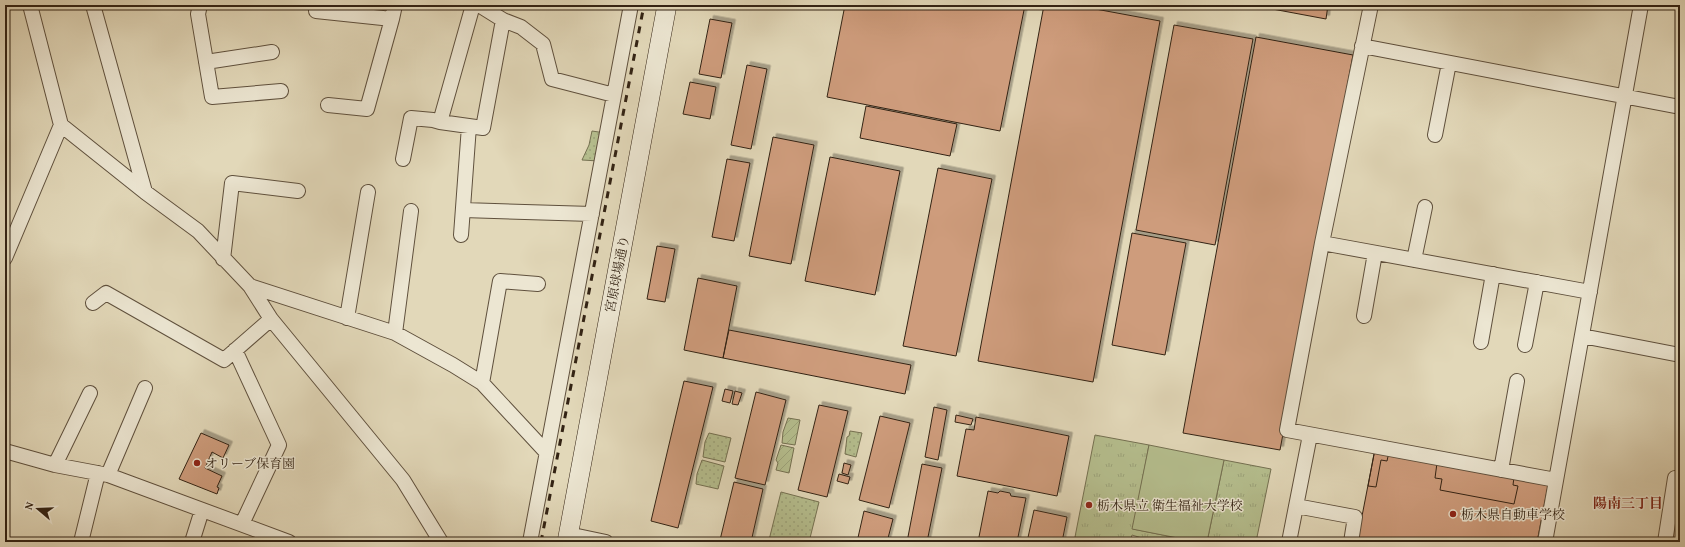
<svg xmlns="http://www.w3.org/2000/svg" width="1685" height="547" font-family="'Gentium Book Plus','Noto Serif JP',serif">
	<defs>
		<pattern id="grass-tufts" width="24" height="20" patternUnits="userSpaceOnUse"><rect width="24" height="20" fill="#b5be8e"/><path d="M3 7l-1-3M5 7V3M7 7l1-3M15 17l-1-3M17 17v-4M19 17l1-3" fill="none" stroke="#9ca37a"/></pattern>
		<pattern id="park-dots" width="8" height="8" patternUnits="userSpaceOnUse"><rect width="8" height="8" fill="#b5be8e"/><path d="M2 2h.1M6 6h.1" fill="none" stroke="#9ca37a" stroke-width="1.8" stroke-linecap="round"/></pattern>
		<pattern id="garden-furrows" width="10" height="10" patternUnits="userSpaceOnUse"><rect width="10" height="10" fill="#b5be8e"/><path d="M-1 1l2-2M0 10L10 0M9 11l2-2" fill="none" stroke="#9ca37a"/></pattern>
		<filter id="shadow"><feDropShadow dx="3.5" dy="-3.5" stdDeviation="0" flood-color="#0004"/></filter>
	</defs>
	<rect width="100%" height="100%" fill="#e2d8b9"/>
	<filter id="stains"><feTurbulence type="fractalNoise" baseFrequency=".005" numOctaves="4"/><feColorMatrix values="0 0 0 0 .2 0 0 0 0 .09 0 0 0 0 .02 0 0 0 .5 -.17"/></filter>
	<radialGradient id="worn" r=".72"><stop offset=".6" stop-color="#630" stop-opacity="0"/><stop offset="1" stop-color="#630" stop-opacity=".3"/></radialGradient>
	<!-- grass -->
	<path fill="url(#grass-tufts)" stroke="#747051" d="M1095,435L1149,445L1133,529L1198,542H1155L1132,535L1130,542H1074Z
		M1224,460L1271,469L1256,542H1207Z"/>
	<!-- park -->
	<path fill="url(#park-dots)" stroke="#747051" d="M592,131L605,133L599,161L582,160L589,145Z
		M850,431L862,433L856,457L845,454L847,437L849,436Z
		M709,433L731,438L725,462L703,457L705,442Z
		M702,460L724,466L718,489L696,484L697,474Z
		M781,492L819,502L809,542H778L769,540Z"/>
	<!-- garden -->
	<path fill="url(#garden-furrows)" stroke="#747051" d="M788,418L800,420L795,445L782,443L783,432Z
		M781,445L794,448L789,473L776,470L778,463L776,460Z"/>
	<!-- pitch -->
	<path fill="#b5be8e" stroke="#747051" d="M1149,445L1224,460L1207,542H1198L1132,529Z"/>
	<!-- building -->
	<path fill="#ce9c7c" stroke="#332314" filter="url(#shadow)" d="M845,5H1025L1000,131L827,97Z
		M1044,5H1074L1160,21L1093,382L978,361Z
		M1251,5H1328L1326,19Z
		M710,19L732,23L721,78L699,74Z
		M1174,25L1253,39L1215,245L1136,230Z
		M1256,37L1353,55L1280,450L1183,433Z
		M747,65L767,69L751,149L731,145Z
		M690,82L716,87L710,119L683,114Z
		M866,106L957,124L950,156L860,138Z
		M773,137L814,145L791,264L749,256Z
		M830,157L900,171L875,295L805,281Z
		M727,159L750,163L734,241L712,237Z
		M938,168L992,179L956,356L903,346Z
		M1132,233L1186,243L1165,355L1112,345Z
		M657,246L675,249L665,302L647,299Z
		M698,278L737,286L723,358L684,350Z
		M729,330L911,365L905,394L723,358Z
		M684,381L713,387L678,528L651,521Z
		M725,389L733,391L730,403L722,401Z
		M735,391L742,393L738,405L732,404Z
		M756,392L786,400L765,485L735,478Z
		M819,405L848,411L827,497L798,490Z
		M934,407L947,410L938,460L925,457Z
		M956,415L973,419L971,425L955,422Z
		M880,416L910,423L889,508L859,500Z
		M976,417L1069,436L1057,496L957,476L966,429L974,430Z
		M201,433L229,445L223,458L212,452L205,468L222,476L217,487L219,488L217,494L179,479Z
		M1375,449L1549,481L1537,542H1357Z
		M1375,449L1389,452L1387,461L1381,460L1376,487L1368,486Z
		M844,463L851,465L848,475L842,473Z
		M1437,463L1514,477L1513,485L1518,486L1514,504L1440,490L1442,479L1435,478Z
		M922,464L942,468L927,542H907Z
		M839,474L850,477L848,484L837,481Z
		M734,482L763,489L751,542H730L720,540Z
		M988,491L998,493L1000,491L1010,493L1011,496L1026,498L1017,542H978Z
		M1034,510L1067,517L1062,542H1027Z
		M864,511L893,519L887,542H857Z"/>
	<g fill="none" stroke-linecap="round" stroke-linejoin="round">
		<!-- street casing -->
		<g stroke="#5f503d" stroke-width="16">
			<path id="street" d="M30,5L61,125L145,192L198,231L250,286L271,319L403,480L441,542
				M93,5L145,192
				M200,5L198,14L212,97L281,91
				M479,5L503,20L521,27L543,44L552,79L614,95
				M1371,5L1322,243L1287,430L1556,480
				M316,11L392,19L395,5
				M1362,46L1680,107
				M206,62L272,52
				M328,105L367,109L392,19
				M440,122L483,128L503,20
				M1435,135L1449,63
				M403,159L411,118L433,120L440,122L473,5
				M463,210L592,214
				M461,235L469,126
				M1322,243L1590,292
				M5,258L61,125
				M223,259L232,183L298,191
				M1414,260L1425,207
				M250,286L395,333L453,365L482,383L547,453
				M93,303L106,293L224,360L271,319
				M1364,316L1375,253
				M347,318L368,192
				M395,333L411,211
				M1582,336L1680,355
				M1481,342L1493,274
				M1525,345L1537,282
				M235,350L279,445L242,524
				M482,383L500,281L538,284
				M5,451L55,465L108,475L289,542
				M55,465L90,393
				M1501,470L1517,381
				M108,475L145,388
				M1296,506L1355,517L1351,542
				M568,534L606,542
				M81,542L98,473
				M192,542L202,510
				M530,542L631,5
				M1289,542L1310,435
				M1545,542L1641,5
				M1665,542L1675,478"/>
		</g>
		<!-- secondary casing -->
		<g stroke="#332314" stroke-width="20">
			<path id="secondary" d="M567,542L667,5"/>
		</g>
		<!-- street -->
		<use href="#street" stroke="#ece6d2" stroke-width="14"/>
		<!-- secondary -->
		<use href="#secondary" stroke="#ece6d2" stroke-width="19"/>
		<!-- rail -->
		<path stroke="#332314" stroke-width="3" stroke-dasharray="7 7" stroke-linecap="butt" d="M541,542L644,5"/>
	</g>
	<!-- markers -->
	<g fill="#8f2418" stroke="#ece6d2" stroke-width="1.5">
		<circle cx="197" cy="463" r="4"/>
		<circle cx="1089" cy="505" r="4"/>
		<circle cx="1453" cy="514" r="4"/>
	</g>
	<g text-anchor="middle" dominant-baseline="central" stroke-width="3" stroke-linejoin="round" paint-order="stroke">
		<!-- street labels -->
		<g font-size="13" fill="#332314" stroke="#ece6d2">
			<text transform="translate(617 274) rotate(-79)">宮原球場通り</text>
		</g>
		<!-- poi labels -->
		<g font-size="13" fill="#332314" stroke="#ece6d2" text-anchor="start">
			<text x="205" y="463">オリーブ保育園</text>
			<text x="1097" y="505">栃木県立 衛生福祉大学校</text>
			<text x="1461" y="514">栃木県自動車学校</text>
		</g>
		<!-- neighbourhood labels -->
		<g font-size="14" font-weight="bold" fill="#7a1f14" stroke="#ece6d2">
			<text x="1628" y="503">陽南三丁目</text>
		</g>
	</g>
	<!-- margin -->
	<rect width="1685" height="547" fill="none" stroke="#e2d8b9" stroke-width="20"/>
	<rect x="6" y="6" width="1673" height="535" fill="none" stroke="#332314" stroke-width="2"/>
	<rect x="10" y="10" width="1665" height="527" fill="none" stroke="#332314"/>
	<!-- north arrow -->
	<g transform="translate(38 509) rotate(289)" stroke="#ece6d2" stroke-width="3" paint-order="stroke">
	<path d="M0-3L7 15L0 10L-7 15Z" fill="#332314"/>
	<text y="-6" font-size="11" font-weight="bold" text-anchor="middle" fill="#332314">N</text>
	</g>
	<rect width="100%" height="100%" filter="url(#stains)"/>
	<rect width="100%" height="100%" fill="url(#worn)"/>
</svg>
